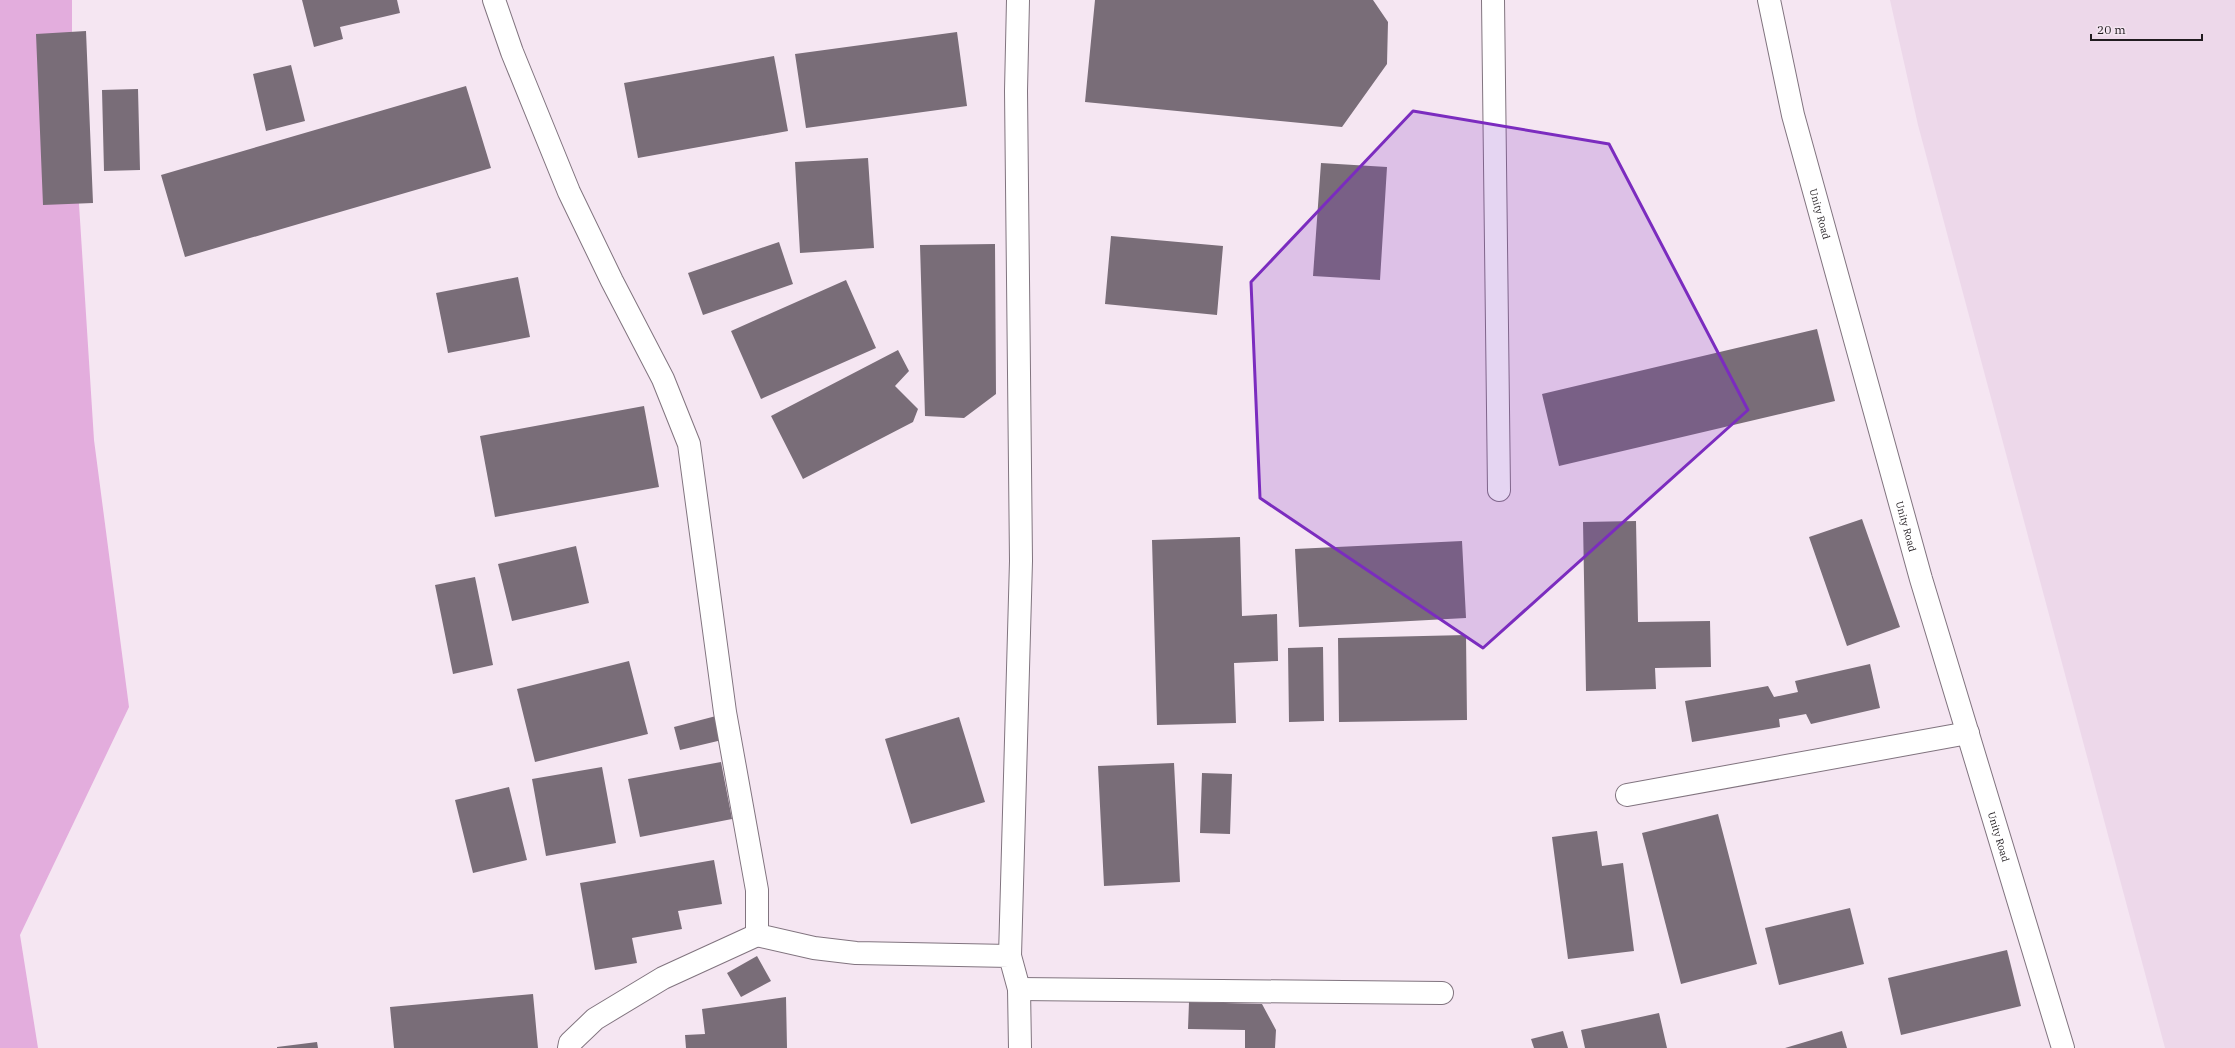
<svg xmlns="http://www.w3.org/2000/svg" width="2235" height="1048" font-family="'IBM Plex Serif',serif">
	<rect width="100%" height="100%" fill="#f5e6f2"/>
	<!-- built -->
	<path fill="#edd8ea" d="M1890,0H2235V1048H2165L1918,125Z"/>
	<!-- green -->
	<path fill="#e3addd" d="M0,0H72V94L94,440L129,707L20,935L38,1048H0Z"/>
	<!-- building -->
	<path fill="#796d78" d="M302,0H397L400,13L340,27L343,39L314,47Z
		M1095,0H1373L1388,22L1387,64L1342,127L1085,102Z
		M86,31L93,203L43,205L36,34Z
		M957,32L967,106L806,128L795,54Z
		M774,56L788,131L638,158L624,83Z
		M291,65L305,121L266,131L253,74Z
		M466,86L491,168L185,257L161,175Z
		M138,89L140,170L104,171L102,90Z
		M868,158L874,248L800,253L795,162Z
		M1321,163L1387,167L1380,280L1313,276Z
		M1111,236L1223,246L1217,315L1105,304Z
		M779,242L793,284L703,315L688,273Z
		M995,244L996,394L964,418L925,416L920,245Z
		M518,277L530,337L448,353L436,293Z
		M846,280L876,348L761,399L731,331Z
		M1817,329L1835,401L1559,466L1542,394Z
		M898,350L909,371L895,386L918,409L913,422L803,479L771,416Z
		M644,406L659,487L495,517L480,436Z
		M1862,519L1900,627L1847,646L1809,537Z
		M1636,521L1638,622L1710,621L1711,667L1655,668L1656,689L1586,691L1583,522Z
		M1240,537L1242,616L1277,614L1278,661L1234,663L1236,723L1157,725L1152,540Z
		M1462,541L1466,618L1299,627L1295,549Z
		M576,546L589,603L512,621L498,564Z
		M475,577L493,665L453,674L435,585Z
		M1466,635L1467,720L1339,722L1338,638Z
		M1323,647L1324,721L1289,722L1288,648Z
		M629,661L648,734L535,762L517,689Z
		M1870,664L1880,708L1811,724L1806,714L1779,719L1780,727L1692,742L1685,701L1768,686L1774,697L1798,692L1795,681Z
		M716,716L722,740L680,750L674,727Z
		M959,717L985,802L911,824L885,739Z
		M721,762L732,819L640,837L628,779Z
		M1174,763L1180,882L1104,886L1098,766Z
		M602,767L616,843L546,856L532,779Z
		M1202,773L1232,774L1230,834L1200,833Z
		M509,787L527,860L473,873L455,800Z
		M1718,814L1757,964L1681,984L1642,833Z
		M1597,831L1602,866L1623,863L1634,951L1568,959L1552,837Z
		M714,860L722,904L678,911L682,929L632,938L637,963L595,970L580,883Z
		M1850,908L1864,964L1779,985L1765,928Z
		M2007,950L2021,1006L1901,1035L1888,978Z
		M757,956L771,981L741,997L727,973Z
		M533,994L538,1048H394L390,1007Z
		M786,997L787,1048H686L685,1035L705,1034L702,1009Z
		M1189,1002L1262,1004L1276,1030L1275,1048H1245V1030L1188,1029Z
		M1659,1013L1667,1048H1585L1581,1030Z
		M1563,1031L1568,1048H1534L1531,1039Z
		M1842,1031L1847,1048H1785Z
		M317,1042L318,1048H277V1047Z"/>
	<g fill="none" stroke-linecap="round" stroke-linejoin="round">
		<!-- minor casing -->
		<g stroke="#81747f" stroke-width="24">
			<g id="minor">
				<path d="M494,0L512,52L569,192L612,281L663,379L689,444L725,712L757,890V935L814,948L856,953L1010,956L1019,989L1020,1048"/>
				<path d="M1493,0L1499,490"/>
				<path id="s1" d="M1769,0L1793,115L1921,579L2063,1048"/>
				<path d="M1627,795L1968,733"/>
				<path d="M1010,956L1021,561L1016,91L1018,0"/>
				<path d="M1019,989L1442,993"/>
				<path d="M569,1048L570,1043L595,1019L663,978L757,935"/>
			</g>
		</g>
		<!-- minor -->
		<use href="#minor" stroke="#fff" stroke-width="22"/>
	</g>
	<!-- marked area -->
	<path fill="#7b2cbf" fill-opacity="0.2" stroke="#7b2cbf" stroke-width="3" stroke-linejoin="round" d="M1413,111L1609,144L1748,410L1483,648L1260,498L1251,282Z"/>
	<g text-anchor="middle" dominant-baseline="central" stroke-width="3" stroke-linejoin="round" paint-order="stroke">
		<!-- street labels -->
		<g font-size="10" fill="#211c20" stroke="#f5e6f2">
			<text stroke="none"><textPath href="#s1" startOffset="220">Unity Road</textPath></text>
			<text stroke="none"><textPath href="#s1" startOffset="544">Unity Road</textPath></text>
			<text stroke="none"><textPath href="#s1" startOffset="868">Unity Road</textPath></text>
		</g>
	</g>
	<!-- scale -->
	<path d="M2091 34v6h111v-6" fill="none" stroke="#211c20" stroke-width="2"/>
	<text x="2097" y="34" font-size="12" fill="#211c20" stroke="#f5e6f2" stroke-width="3" paint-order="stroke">20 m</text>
</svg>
